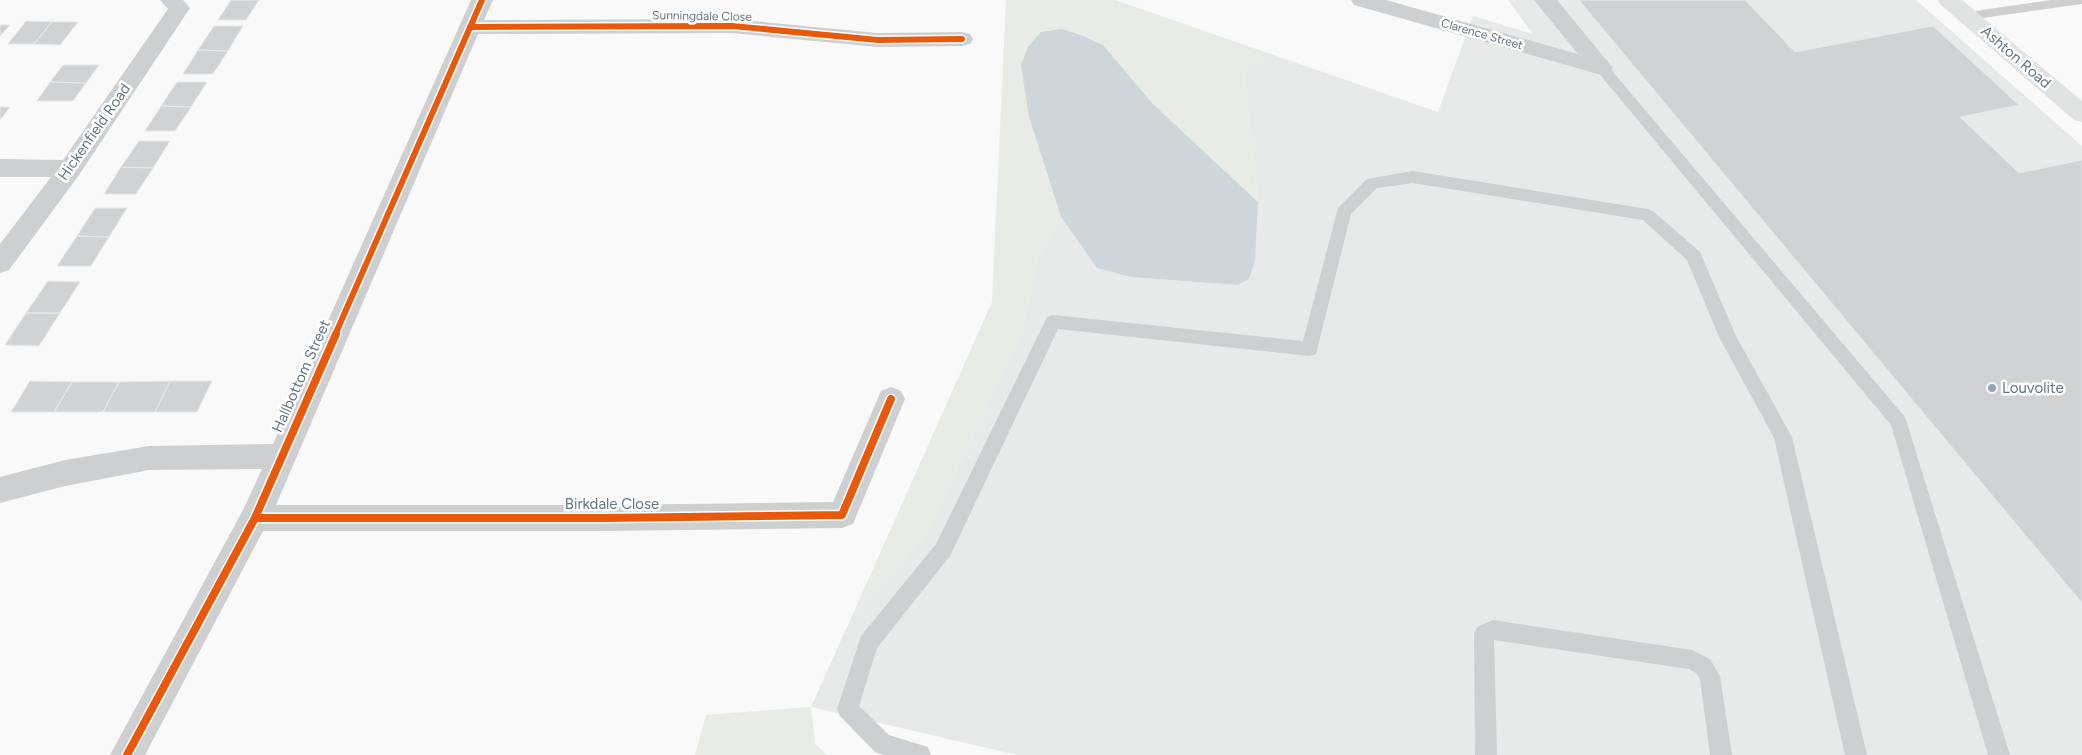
<svg xmlns="http://www.w3.org/2000/svg" width="2082" height="755" font-family="Figtree,sans-serif">
	<rect width="100%" height="100%" fill="#f9f9f9"/>
	<!-- built -->
	<path fill="#e8e9e9" d="M1508,0H1916L2082,146V755H1017L811,707L852,616L923,539L1022,333L1037,259L1061,217L1097,268L1130,277L1238,285L1249,279L1258,202L1244,69L1265,52L1438,112L1473,16L1533,34Z"/>
	<!-- green -->
	<path fill="#e8ebe6" d="M1006,0H1115L1265,52L1244,69L1258,202L1153,104L1103,45L1081,35L1062,29L1029,117L1061,217L1037,259L1022,333L923,539L852,616L992,302Z
		M811,707L815,744L827,755H695L706,715Z"/>
	<!-- water -->
	<path fill="#ced6d9" d="M1062,29L1081,35L1103,45L1153,104L1258,202L1255,260L1249,279L1238,285L1130,277L1097,268L1061,217L1029,117L1021,65L1028,47L1041,32Z"/>
	<!-- building -->
	<path fill="#d0d2d3" stroke="#e8e8e8" d="M231,0H259L246,20H218Z
		M1579,0H1745L1795,52L1933,26L2019,105L1960,117L2019,173L2082,160V603Z
		M26,21L52,22L34,44H8Z
		M52,22H78L60,45L34,44Z
		M0,25H10L0,36Z
		M214,26H243L228,51L198,50Z
		M198,50L228,51L213,74H183Z
		M63,65H99L86,83L50,82Z
		M50,82L86,83L73,101H37Z
		M177,82H207L191,107L161,106Z
		M161,106L191,107L175,131H145Z
		M0,107H10L0,120Z
		M139,141H170L153,168L121,167Z
		M121,167L153,168L136,194H104Z
		M95,208H127L109,237L77,236Z
		M77,236L109,237L91,266H57Z
		M48,281L80,282L60,313H26Z
		M26,313H60L39,346L5,345Z
		M30,381L72,382L54,412H11Z
		M170,381L155,412H103L119,382Z
		M170,381H212L197,412H155Z
		M72,382H119L103,412H54Z"/>
	<g fill="none" stroke-linecap="round" stroke-linejoin="round">
		<!-- lane -->
		<path fill="#cecfd0" fill-rule="evenodd" d="M2051,0H2082V4L1968,20L1963,19L1961,16L1963,13L1968,12Z
			M1602,63L1607,65L1905,417L2010,755H1988L1891,425L1597,71L1595,68L1597,65Z
			M1413,171L1647,209L1653,211L1700,252L1736,336L1792,437L1867,755H1845L1774,438L1719,337L1687,260L1643,220L1413,183L1377,188L1351,214L1316,354L1310,356L1058,329L950,556L877,648L859,706L889,735L928,747L931,755H884L875,752L840,716L837,709L861,636L936,544L1047,317L1053,315L1303,341L1338,208L1367,179Z
			M1493,620L1692,650L1710,659L1720,676L1732,755H1710L1700,679L1696,673L1689,669L1494,640L1497,755H1475L1474,634L1477,627Z"/>
		<!-- street -->
		<path fill="#cecfd0" fill-rule="evenodd" d="M160,0H183L190,8L79,175L9,270L0,273V244L51,177H0V159L63,160L168,9Z
			M471,0H493L484,20L732,19L878,33L962,32L970,34L973,39L970,44L962,46L878,47L732,33L478,34L276,505H604L833,502L881,391L891,387L901,391L905,399L853,524L842,528L604,531H263L145,755H110L243,510L262,469L149,470L65,486L0,503V477L65,460L149,446L273,444Z
			M1351,0H1386L1578,54L1534,0H1557L1613,68L1610,73L1602,75L1354,5Z"/>
		<!-- secondary -->
		<path fill="#e1e2e2" fill-rule="evenodd" d="M1938,0H1962L2082,101V122L2074,120L1941,5Z"/>
		<!-- cycleway-far1 casing -->
		<g stroke="#fff" stroke-width="9">
			<path id="cycleway-far1" d="M470,27L732,26L878,40L962,39
				M335,335L482,0"/>
		</g>
		<!-- cycleway casing -->
		<g stroke="#fff" stroke-width="11">
			<path id="cycleway" d="M255,518H604L842,515L891,399
				M127,755L255,518L336,334"/>
		</g>
		<!-- cycleway-far1 -->
		<use href="#cycleway-far1" stroke="#e8590c" stroke-width="6"/>
		<!-- cycleway -->
		<use href="#cycleway" stroke="#e8590c" stroke-width="8"/>
	</g>
	<!-- markers -->
	<circle fill="#99a4ac" stroke="#fff" stroke-width="2" cx="1992" cy="388" r="5"/>
	<g text-anchor="middle" dominant-baseline="central" stroke-width="5" stroke-linejoin="round" paint-order="stroke">
		<!-- far-street labels -->
		<g font-size="12" fill="#657683" stroke="#fff">
			<text transform="translate(702 16) rotate(1)">Sunningdale Close</text>
			<text transform="translate(1482 34) rotate(16)">Clarence Street</text>
		</g>
		<!-- street labels -->
		<g font-size="15" fill="#657683" stroke="#fff">
			<text transform="translate(2016 57) rotate(41)">Ashton Road</text>
			<text transform="translate(94 132) rotate(-55)">Hickenfield Road</text>
			<text transform="translate(301 376) rotate(-66)">Hallbottom Street</text>
			<text x="612" y="504">Birkdale Close</text>
		</g>
		<!-- poi labels -->
		<g font-size="15" fill="#657683" stroke="#fff" text-anchor="start">
			<text x="2002" y="388">Louvolite</text>
		</g>
	</g>
</svg>
